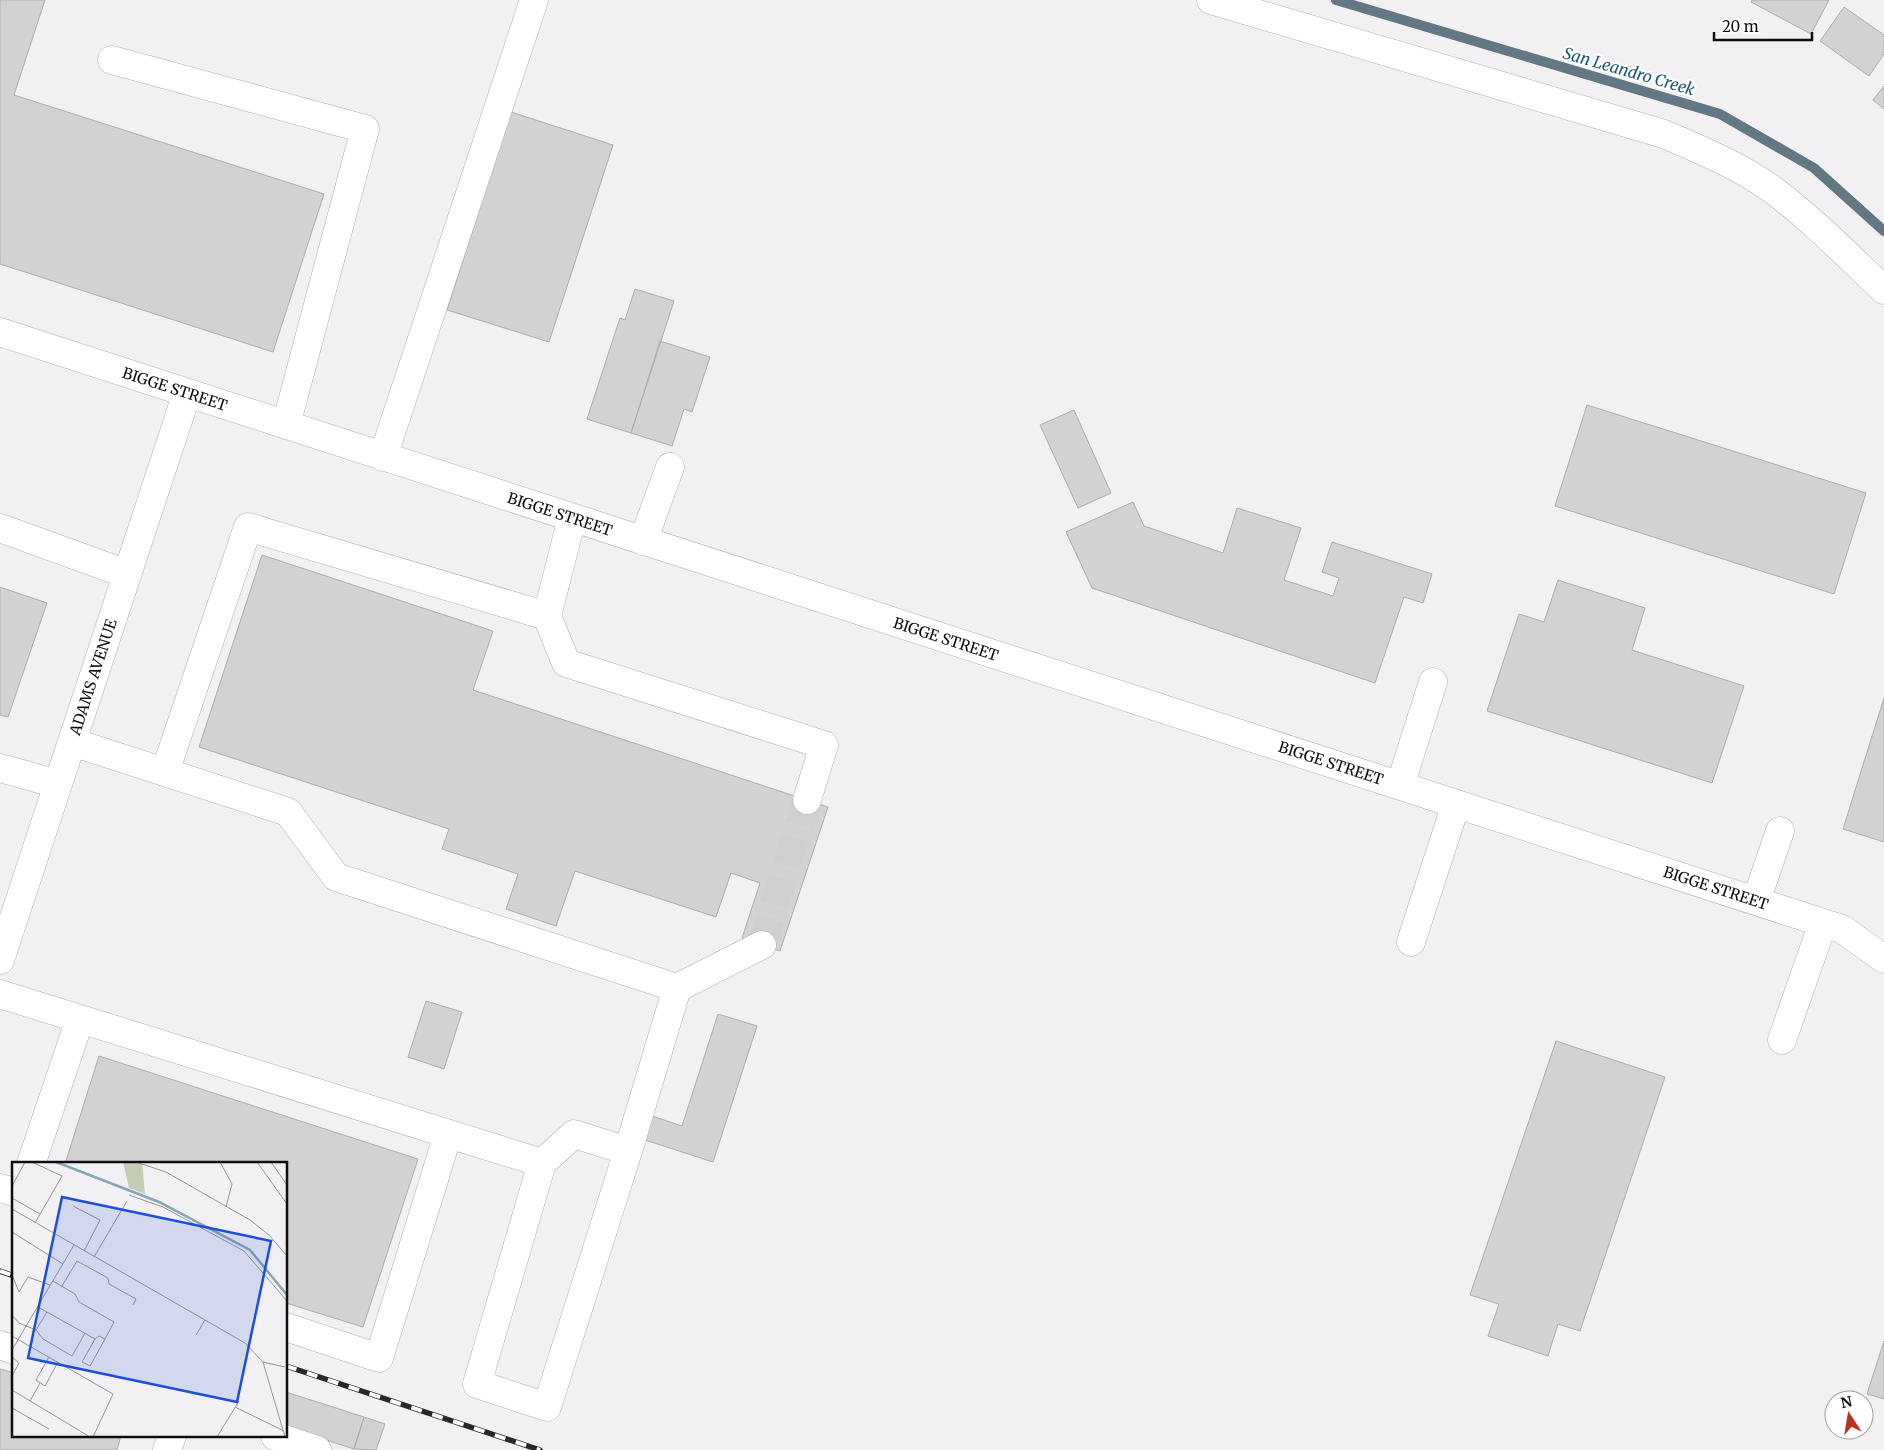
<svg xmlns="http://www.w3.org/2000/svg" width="1884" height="1450" font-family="Merriweather,serif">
	<rect width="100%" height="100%" fill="#f2f0f2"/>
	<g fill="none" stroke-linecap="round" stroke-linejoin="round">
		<!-- stream -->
		<path stroke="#627884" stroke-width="10" d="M1336,0L1720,114L1814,168L1884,231"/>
	</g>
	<!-- building -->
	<path fill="#d4d1d3" stroke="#aeabad" d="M0,0H45L14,95L324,194L273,352L0,264Z
		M1752,0H1829L1811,34L1751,2Z
		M1844,7L1884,35V54L1869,76L1820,41Z
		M1884,86V109L1873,100Z
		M511,112L613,145L549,342L447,310Z
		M635,289L674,301L631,433L587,419L620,318L625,320Z
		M660,341L710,357L692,412L684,409L672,446L631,433Z
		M1587,405L1866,493L1834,594L1555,506Z
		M1074,410L1111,493L1078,508L1040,425Z
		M1133,502L1144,526L1223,553L1237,508L1301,528L1284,580L1333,596L1339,578L1322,572L1332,542L1432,574L1423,603L1404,597L1375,683L1092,588L1066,532Z
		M262,555L493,631L473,690L828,807L780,951L742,938L760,883L731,873L716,917L575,871L556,926L506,909L518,874L442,849L449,829L199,747Z
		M1558,580L1645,608L1632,650L1744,686L1712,783L1487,711L1519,614L1544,622Z
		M0,587L47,603L8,717L0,715Z
		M1884,698V842L1843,829Z
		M426,1001L462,1012L444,1069L408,1057Z
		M718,1014L757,1026L713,1162L642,1139L649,1115L682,1126Z
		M1556,1041L1665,1077L1580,1331L1558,1324L1548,1356L1488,1336L1499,1304L1470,1295Z
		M99,1056L418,1159L363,1327L286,1303V1164H65Z
		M1884,1341V1399L1867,1394Z
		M0,1369L14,1373V1436H121L117,1450H0Z
		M286,1392L364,1417L354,1449L286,1427Z
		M364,1417L385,1424L376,1450L354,1449Z"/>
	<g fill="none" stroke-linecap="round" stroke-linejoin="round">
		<!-- minor-tunnel -->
		<path stroke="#d0ced0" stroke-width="28" stroke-dasharray="28 14" stroke-linecap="butt" d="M762,945L807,800"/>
		<!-- minor casing -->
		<g stroke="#afadaf" stroke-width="29">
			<path id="minor" d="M1211,0L1664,134C1701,150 1740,166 1773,190C1813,220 1848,256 1884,290
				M112,60L365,129L286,425
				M0,332L1842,929L1884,959
				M383,457L534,0
				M0,528L127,574
				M643,541L670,467
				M547,616L572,518
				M72,742L288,812L336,877L677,988L628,1151
				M0,768L58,784
				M165,772L248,527L547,616L566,663L824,745L807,800
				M1400,786L1433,682
				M1756,901L1780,831
				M1411,942L1456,804
				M0,960L187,393
				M677,988L762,945
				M0,994L542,1163
				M1782,1040L1823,923
				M574,1134L628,1151L547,1407L477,1384L542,1163Z
				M31,1164L80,1019
				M0,1188L14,1192
				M286,1327L379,1358L448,1134
				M0,1345L14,1350
				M275,1436L317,1450
				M167,1450L172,1436"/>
		</g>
		<!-- minor -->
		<use href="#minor" stroke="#fff" stroke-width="28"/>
		<!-- rail casing -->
		<g stroke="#292829" stroke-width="5.5">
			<path id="rail" d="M0,1271L14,1276
				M286,1366L540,1450"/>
		</g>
		<!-- rail -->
		<use href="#rail" stroke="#fff" stroke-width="4" stroke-dasharray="11" stroke-linecap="butt"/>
	</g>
	<g text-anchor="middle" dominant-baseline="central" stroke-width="4.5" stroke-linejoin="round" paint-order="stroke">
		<!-- street labels -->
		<g font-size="15" fill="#0f0e0f" stroke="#fff">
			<text transform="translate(175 389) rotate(18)">BIGGE STREET</text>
			<text transform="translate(560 514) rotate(18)">BIGGE STREET</text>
			<text transform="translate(946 639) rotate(18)">BIGGE STREET</text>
			<text transform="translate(93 677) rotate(-72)">ADAMS AVENUE</text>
			<text transform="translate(1331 763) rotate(18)">BIGGE STREET</text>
			<text transform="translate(1716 888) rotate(18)">BIGGE STREET</text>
		</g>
		<!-- water labels -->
		<g font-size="16" font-style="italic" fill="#17576f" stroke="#fff">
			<text transform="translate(1629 71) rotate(16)">San Leandro Creek</text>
		</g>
	</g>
	<!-- overview -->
	<g transform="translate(12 1162)">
		<rect width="275" height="275" fill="#f2f0f2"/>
		<path d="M111,0H130L133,32L117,26Z" fill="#c6cdb6"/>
		<path fill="none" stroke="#85a6b6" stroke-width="2.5" d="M44,0L147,40L238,88L275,133"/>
		<path fill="none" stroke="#979697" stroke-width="1" d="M20,0L50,14L23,61M124,0L154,10L238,58L257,73L275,94M208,0L220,22L214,45M245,0L275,42M259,0L275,23M0,24L13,0M117,33L151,45L232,89L275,139M0,36L28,52M61,44L88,58L72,89M0,47L233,181L251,200L273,275M0,70L51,102M82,95L115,39M0,113L7,130L16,115L38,123M41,119L63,132L67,140L102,160L93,177M50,124L65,99L96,116L97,122L124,137L121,143M26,145L83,177L87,174L93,177L78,204L70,200L83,177M0,153L7,161L24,168L35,150M24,168L31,177L60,194L73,171M184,173L193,158M0,174L101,232L81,275M0,188L62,83M0,195L7,201L0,214M37,195L24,218L33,224L46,200M251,200L273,205M0,228L78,275M18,239L28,221M223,245L272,269M0,246L37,267M205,275L227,239"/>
		<path fill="#1d4ed8" fill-opacity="0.15" stroke="#1d4ed8" stroke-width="2.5" d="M50,35L259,79L225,240L16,196Z"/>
		<rect width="275" height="275" fill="none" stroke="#0f0e0f" stroke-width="2.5"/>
	</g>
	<!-- north arrow -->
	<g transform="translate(1849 1415) rotate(348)"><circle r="24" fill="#ffffff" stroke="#9f9f9f"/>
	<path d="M0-4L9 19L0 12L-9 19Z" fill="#bd3022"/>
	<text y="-8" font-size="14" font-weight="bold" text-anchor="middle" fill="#0f0e0f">N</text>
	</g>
	<!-- scale -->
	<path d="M1714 32v8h98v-8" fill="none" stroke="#0f0e0f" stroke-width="2.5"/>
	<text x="1722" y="32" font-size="15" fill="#0f0e0f" stroke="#ffffff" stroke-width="4" paint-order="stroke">20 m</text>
</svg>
